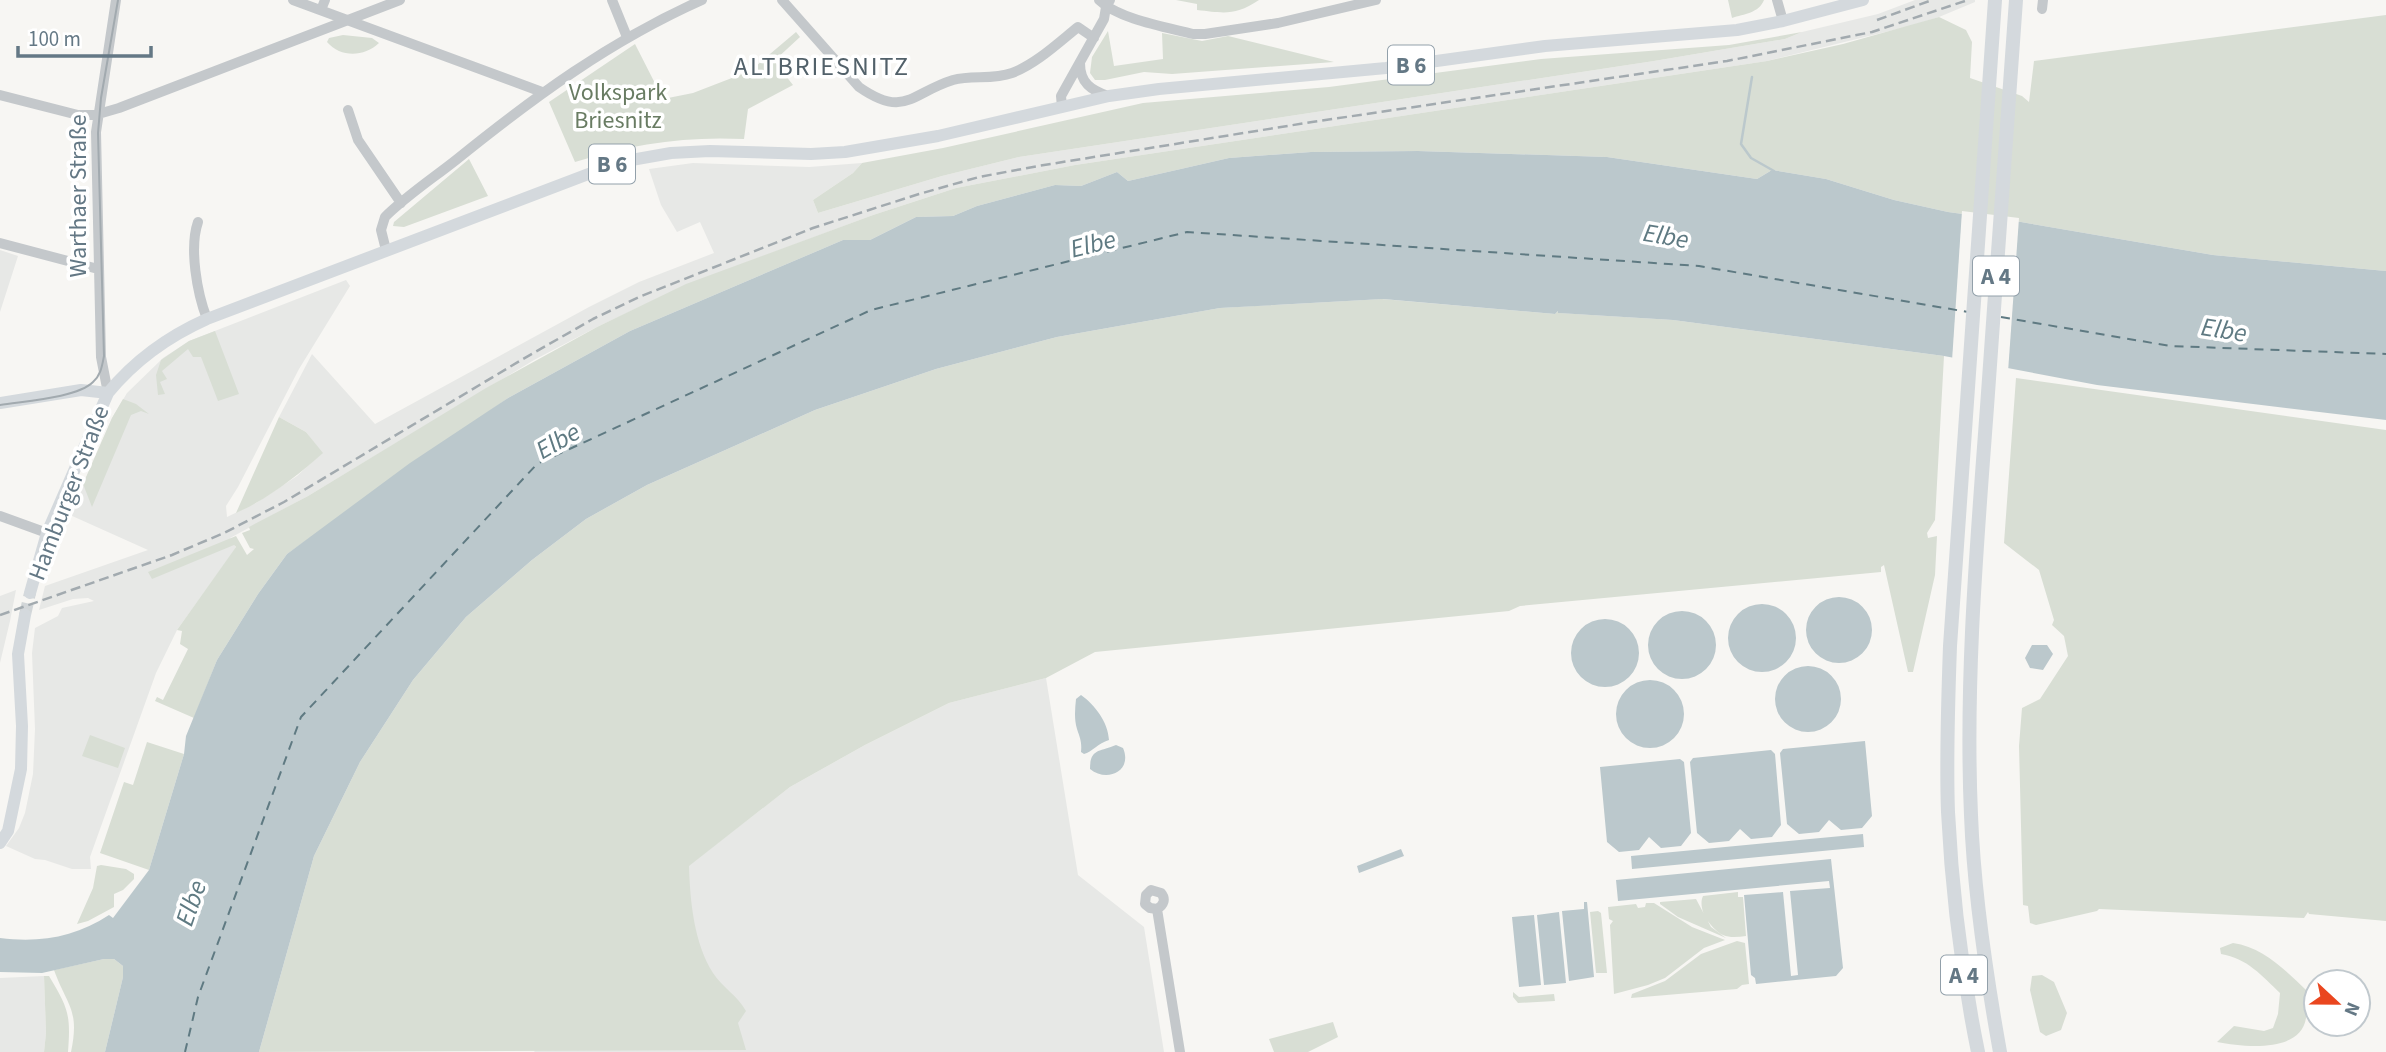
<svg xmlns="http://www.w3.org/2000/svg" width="2386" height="1052" font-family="'Source Sans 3',sans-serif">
	<rect width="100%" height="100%" fill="#f7f6f3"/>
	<!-- built -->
	<path fill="#e7e8e6" d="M1915,0H1975V2L1939,17L1910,26L1767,61L1075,165L956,188L873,215L686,285L597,327L534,360L308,496L230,538L236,548L177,630L156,673L90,857L91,869H72L45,860L35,859L6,846L19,828L25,813L33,774L35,729L32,653L35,628L58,616L62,608L94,601L88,598L73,599L39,610L45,586L148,550L70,515L112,418L127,393L163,358L189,341L346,280L350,286L299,369L238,487L226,506L227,517L256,503L297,476L322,453L306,432L279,417L312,354L375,424L589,307L639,282L714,253L700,222L677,232L661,205L649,169L693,163L809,167L862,163L853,173L813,200L818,213L942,176L1019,157L1654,61L1785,39L1802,32L1878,14Z
		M0,250L18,256L0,312Z
		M16,590L10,621L0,663V596Z
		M1046,678L1078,875L1144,927L1164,1052H534L688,866L790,787L865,745L949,703Z
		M44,976L46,1033L44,1052H0V978Z"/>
	<!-- green -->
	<path fill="#d8ded4" d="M1176,0H1259C1235,16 1224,13 1197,10V4Z
		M1728,0H1764C1759,13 1744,14 1732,18Z
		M2386,15V271L2213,255L2021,222L1948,212L1894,200L1826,179L1772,170L1757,179L1607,157L1418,151L1311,152L1229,158L1128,181L1117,172L1081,186L1055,185L977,206L953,216L916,217L870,240H843L630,331L508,398L287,554L258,594L217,660L194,718L155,701L157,697L163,700L188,649L180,644L182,631L177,630L236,547L234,545L152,579L148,572L236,536L247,555L254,549L250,548L242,533L250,530L249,527L308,496L486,388L597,327L686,284L873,215L956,188L1075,165L1767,61L1843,44L1939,17L1966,30L1972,42L1970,78L2022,96L2029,102L2034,61Z
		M1108,31L1114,66L1163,59L1162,33L1202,41L1228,36L1334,62L1172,74L1144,72L1105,80H1095L1090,73L1092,57Z
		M796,32L800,37L774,61L793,85L748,109L744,139C685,136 631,144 575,162L549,102L635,44L663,99L693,93L750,71Z
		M1802,32L1785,39L1654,61L1019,157L942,176L818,213L813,200L853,173L862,163L943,148L1143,103L1329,87L1541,59L1729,45Z
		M343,35L372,38L379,43C364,57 341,58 327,42L329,38Z
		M469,159L488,196L404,227L393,226L394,222Z
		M1382,299L1555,314L1558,311L1559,313L1673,320L1944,356L1935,520L1927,533L1928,538L1937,536L1935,575L1913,672H1908L1884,565L1881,567V572L1520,606L1509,611L1095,652L1046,678L949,703L865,745L790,787L689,866C690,901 694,943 713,973C722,987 738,996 746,1011L738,1023L746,1050L259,1052L314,856L360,762L413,680L466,617L532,560L586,519L647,485L815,410L936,369L1057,337L1220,308Z
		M215,331L239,394L218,401L201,357H193L188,349L162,371L167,379L160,382L165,394L158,395L156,375L161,360L189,341Z
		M2016,378L2386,430V921L2309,914L2308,912L2304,918L2099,909L2097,911L2036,925L2030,923L2028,906L2023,905L2019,746L2022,708L2040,699L2068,656L2064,636L2052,625L2054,620L2039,570L2004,543Z
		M123,399L136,404L149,414L141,411L131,415L92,507L83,484L112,418Z
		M279,417L306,432L323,453C297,476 268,499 236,513Z
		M90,735L125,748L118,768L82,756Z
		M147,742L184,754L149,870L100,853L124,782L133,785Z
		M101,865L126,869L134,874V879L123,890L114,894V907L88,921L77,924L93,888L97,866Z
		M1738,892V897H1743L1746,936C1738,937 1730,938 1723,935C1710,928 1697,909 1703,896Z
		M1696,899L1711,927L1726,938L1678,917L1660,904V902Z
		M1646,903H1654L1692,927L1725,940L1704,948L1665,978L1648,985L1614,994L1610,925L1613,921L1609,919L1608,907L1636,904L1638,908L1645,907Z
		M1598,911L1601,913L1607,973H1596L1590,912Z
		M1737,941L1745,943L1749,984L1742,985L1737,989L1631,998L1632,994L1665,981L1701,954Z
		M2233,943C2263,947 2285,970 2306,990C2308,1000 2307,1008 2306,1018C2301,1052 2248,1048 2217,1042L2234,1026L2264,1031L2273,1028L2278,1014L2280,993C2262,976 2247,958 2221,954L2220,948Z
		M104,959H114L123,966V977L105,1052H71C80,1009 67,1006 54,970Z
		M2042,975L2054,982L2067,1013L2061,1030L2046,1036L2040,1032L2030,990L2032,976Z
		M44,976H49C68,1008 71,1014 68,1052H44L46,1033Z
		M1513,992L1519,997L1554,994L1555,1001L1518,1003L1513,997Z
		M1333,1022L1338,1037L1308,1052H1274L1269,1039Z"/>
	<!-- water -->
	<path fill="#bbc8cc" d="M1418,151L1607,157L1757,179L1772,170L1826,179L1894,200L1948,212L2021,222L2213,255L2386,271V420L2097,385L1944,356L1673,320L1558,313V311L1555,314L1383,299L1220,308L1057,337L936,369L815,410L647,485L586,519L532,560L466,617L413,680L360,762L314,856L259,1052H105L123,977V966L114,959H104L42,973L0,972V938C40,943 76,937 109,915L113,918L149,870L184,754L186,736L217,660L258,594L287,554L410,463L508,398L630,331L843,240H870L916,217L953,216L977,206L1055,185L1081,186L1117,172L1128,181L1229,158L1311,152Z
		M1806 630a33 33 0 1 1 66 0a33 33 0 1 1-66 0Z
		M1728 638a34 34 0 1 1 68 0a34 34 0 1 1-68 0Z
		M1648 645a34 34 0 1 1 68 0a34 34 0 1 1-68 0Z
		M1571 653a34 34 0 1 1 68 0a34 34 0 1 1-68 0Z
		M2032,645H2047L2053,654L2043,670L2030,668L2025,658Z
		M1775 699a33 33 0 1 1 66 0a33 33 0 1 1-66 0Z
		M1616 714a34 34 0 1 1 68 0a34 34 0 1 1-68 0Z
		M1081,695C1095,705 1108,722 1109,740C1098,743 1092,752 1084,754L1081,752C1082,742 1080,738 1077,729C1074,719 1075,709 1076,699Z
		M1865,741L1872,816L1862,828L1841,830L1829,820L1819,832L1799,834L1787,824L1780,753L1783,749Z
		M1116,745L1123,748C1133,771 1107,783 1090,769C1090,748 1100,752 1116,745Z
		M1771,750L1775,754L1781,825L1772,837L1751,839L1740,829L1729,841L1709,843L1697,833L1690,762L1693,758Z
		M1680,759L1684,762L1691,833L1681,846L1661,848L1649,837L1639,850L1619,852L1607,842L1600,767Z
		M1863,834L1864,847L1632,869L1631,856Z
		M1401,849L1404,856L1359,873L1357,866Z
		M1831,859L1843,968L1836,976L1756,984L1755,978L1751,975L1744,895L1783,892L1791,976L1798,975L1790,891L1830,888L1829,881L1618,901L1616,880Z
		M1584,902H1587L1594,977L1569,981L1562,911L1584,909Z
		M1559,912L1566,983L1544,985L1537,915Z
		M1534,915L1541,985L1519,987L1512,917Z"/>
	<!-- pier -->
	<path fill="#f7f6f3" d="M1962,211L2019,218L2008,372L1952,361Z"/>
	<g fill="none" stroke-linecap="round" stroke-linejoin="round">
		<!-- stream -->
		<path stroke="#bbc8cc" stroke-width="2.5" d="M1752,77L1741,144L1751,158L1774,171"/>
		<!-- ferry -->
		<path stroke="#5f7a82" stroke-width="2" stroke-dasharray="9 7" stroke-linecap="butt" d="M2001,317L2170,346L2386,354
			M185,1052L198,997L301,717L537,464L871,310L1187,232L1699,266L1968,312"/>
		<!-- major-tunnel -->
		<path stroke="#d2d6d8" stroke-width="12" stroke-dasharray="12 6" stroke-linecap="butt" d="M25,615L30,593"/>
		<!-- minor -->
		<path stroke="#c4c8cb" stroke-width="10" d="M293,0L542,92
			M612,0L627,37
			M782,0L859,87C905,119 911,93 953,80C972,75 993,80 1012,73C1036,64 1058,43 1078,27L1094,38
			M1099,0C1118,19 1166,27 1193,34H1205L1278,23L1376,0
			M1777,0L1783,21
			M2042,9L2043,0
			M321,10L325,0
			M1080,63C1080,83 1091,90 1108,96
			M0,95L78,115H95L119,108L400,0
			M1062,107L1061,96L1104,19L1106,7L1110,0
			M348,110L358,140L401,203
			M198,222C189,248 197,293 207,319
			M0,243L98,269
			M386,250L381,230L385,217C406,196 432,179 456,160C534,97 610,41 702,0
			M108,393L101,357L96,132L116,0
			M0,516L47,533
			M1157,909L1150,908L1145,904L1146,895L1151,890L1161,893C1166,899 1164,905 1157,909L1180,1052"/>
		<!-- major -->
		<path stroke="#d4d9dd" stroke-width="12" d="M0,403L81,390L108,393
			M30,593L47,533L108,393C135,360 169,336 207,319L620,162L671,153L710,151L811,154L845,152L938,136L1109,96L1159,89L1386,68L1545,46L1737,30L1783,21L1863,0
			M0,843L8,831L21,769L22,726L18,654L25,615"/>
		<!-- highway -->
		<path stroke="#d4d9dd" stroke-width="14" d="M1978,1052C1962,973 1952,893 1948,812C1946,757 1948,701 1950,646L1995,0
			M2000,1052C1986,974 1974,895 1971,815C1965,681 1977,542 1987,407C1997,272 2006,136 2016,0"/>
		<!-- tram -->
		<path stroke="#a2aaaf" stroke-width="2" d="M0,405C23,401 77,398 93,382C101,375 102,366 104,356L98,133L101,98L118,0"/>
		<!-- rail -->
		<path stroke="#a2aaaf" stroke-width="2.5" stroke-dasharray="10 5" stroke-linecap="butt" d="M1877,20L1932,0
			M0,615L172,555L224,533L284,502L523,359L593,319L639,297L813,228L919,194L979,177L1038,166L1312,122L1727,61L1872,32L1968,0"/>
	</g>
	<g text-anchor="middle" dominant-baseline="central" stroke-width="7" stroke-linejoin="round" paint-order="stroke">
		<!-- shield labels -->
		<g fill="#fff" stroke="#92a0aa" stroke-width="2">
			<rect x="1388" y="45.5" width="46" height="39" rx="5"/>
			<rect x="589" y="144.5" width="46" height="39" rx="5"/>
			<rect x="1973" y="256.5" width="46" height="39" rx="5"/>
			<rect x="1941" y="955.5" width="46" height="39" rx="5"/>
		</g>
		<g font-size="23" font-weight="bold" fill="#647885">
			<text x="1411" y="65">B 6</text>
			<text x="612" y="164">B 6</text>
			<text x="1996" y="276">A 4</text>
			<text x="1964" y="975">A 4</text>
		</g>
		<!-- park labels -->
		<g font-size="24" fill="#697c63" stroke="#fff">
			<text x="618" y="92">Volkspark<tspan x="618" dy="28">Briesnitz</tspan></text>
		</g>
		<!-- street labels -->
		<g font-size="24" fill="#647885" stroke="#fff">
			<text transform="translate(78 196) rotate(-90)">Warthaer Straße</text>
			<text transform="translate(69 493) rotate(-69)">Hamburger Straße</text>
		</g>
		<!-- neighbourhood labels -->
		<g font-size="26" letter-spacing="2" fill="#52616a" stroke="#fff">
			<text x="822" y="66">ALTBRIESNITZ</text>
		</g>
		<!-- water labels -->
		<g font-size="26" font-style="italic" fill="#5f7a82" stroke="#fff">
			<text transform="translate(1666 236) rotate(10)">Elbe</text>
			<text transform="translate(1093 244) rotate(-14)">Elbe</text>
			<text transform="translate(2224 330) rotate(9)">Elbe</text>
			<text transform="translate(558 441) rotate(-30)">Elbe</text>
			<text transform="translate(191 903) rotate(-71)">Elbe</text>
		</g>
	</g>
	<!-- north arrow -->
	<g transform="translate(2337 1003) rotate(112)"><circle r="33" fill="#ffffff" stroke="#c1c9ce" stroke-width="2"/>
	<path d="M0-5L12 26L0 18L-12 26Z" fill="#ea461f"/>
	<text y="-10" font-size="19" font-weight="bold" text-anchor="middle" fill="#647885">N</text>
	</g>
	<!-- scale -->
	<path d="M18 46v10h133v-10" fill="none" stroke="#647885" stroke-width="3.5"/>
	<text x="28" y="46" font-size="21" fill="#647885" stroke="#ffffff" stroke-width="5" paint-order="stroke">100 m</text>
</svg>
